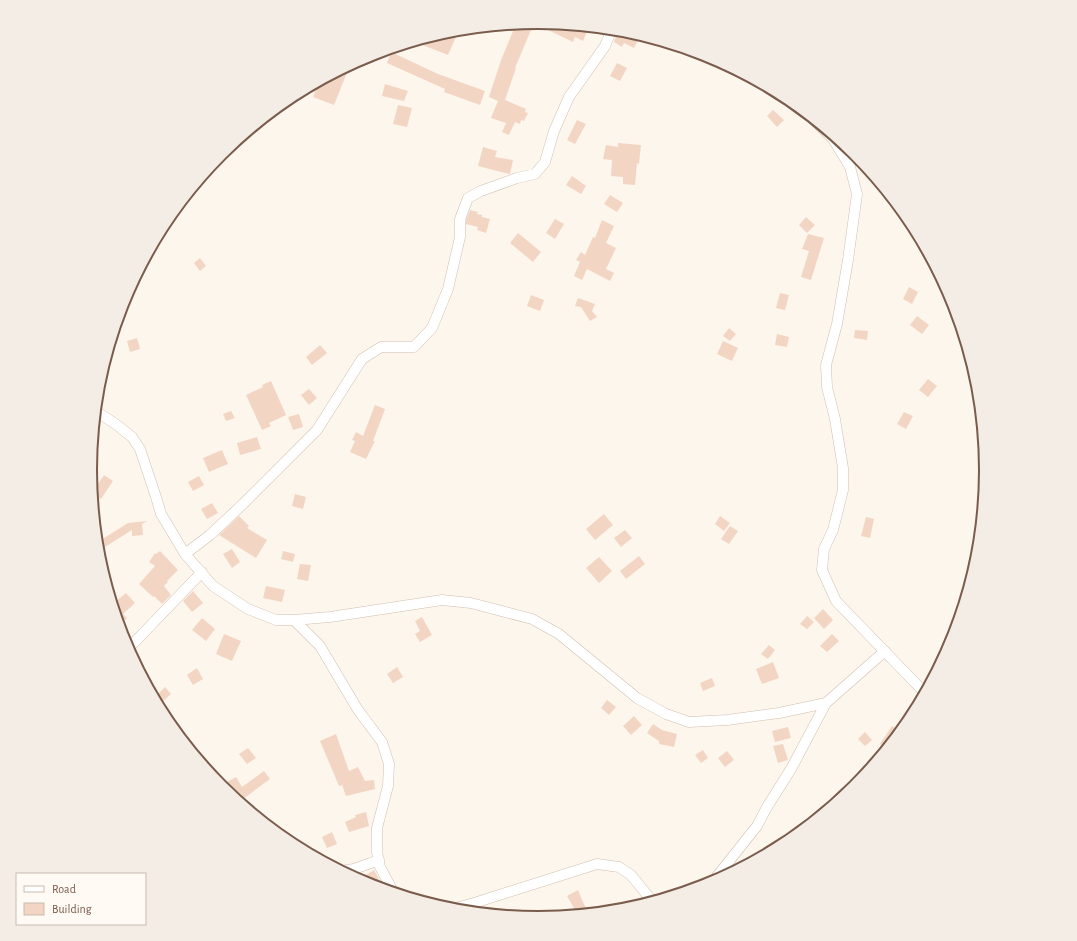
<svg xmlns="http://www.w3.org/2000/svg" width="1077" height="941" font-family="'Alegreya Sans',sans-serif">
	<rect width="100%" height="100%" fill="#fdf6ec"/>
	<!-- building -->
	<path fill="#f3d5c3" d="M551,23L562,24L589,27L583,41L575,37L573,42L548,30Z
		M516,24L531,30L515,68H516L505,100L526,109L525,112L528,113L524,121L521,120L520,124L515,122L509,135L502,132L506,123L491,118L498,101L489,97L501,60Z
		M453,30H459L448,55L415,42Z
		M618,30L626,31L641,35L634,48L624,43L622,47L614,42Z
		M391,52L438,74L485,91L480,105L444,92L445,89L387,63Z
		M617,63L627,68L620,81L610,76Z
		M350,65L334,105L313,97L319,82Z
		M385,84L408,91L404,101L382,96Z
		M398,105L412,108L407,127L393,124Z
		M773,110L784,120L777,127L767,116Z
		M577,120L586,124L575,144L567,140Z
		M618,143L641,145L639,164L637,163L635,185L623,184V177L611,176L612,160L603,159L606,145L618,147Z
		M483,147L497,151L495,157L513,160L510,174L497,171L478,166Z
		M572,176L586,186L581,194L566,185Z
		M610,195L623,203L617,212L604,204Z
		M470,210L478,212L477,214L482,215V217L490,219L486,233L477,230L478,227L466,224V220Z
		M806,217L815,225L807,233L799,225Z
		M555,219L564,224L555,239L546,233Z
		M602,220L614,226L606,243L616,248L606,269L614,273L610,281L587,269L582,280L574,276L580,262L576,260L581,252L585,255L593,237L595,238Z
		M518,233L541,252L533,262L510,243Z
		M808,234L824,238L811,280L801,277L809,251L802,249Z
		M200,258L206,266L200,271L194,263Z
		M909,287L918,292L912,304L903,299Z
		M780,293L789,295L785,310L776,308Z
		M531,295L544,300L540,311L527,306Z
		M578,298L595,304L592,311L597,317L590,321L581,307L575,306Z
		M917,316L929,325L922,334L910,325Z
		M729,328L736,334L730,341L723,336Z
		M855,330L868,331L867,340L854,338Z
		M777,334L789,337L787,347L775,345Z
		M137,338L140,349L130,352L127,341Z
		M723,341L738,348L732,361L717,354Z
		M320,345L327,353L312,365L306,357Z
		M928,379L937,386L928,397L919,390Z
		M271,381L286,415L269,423L271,426L262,430L246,395L263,387L262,385Z
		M309,389L317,398L309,405L301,395Z
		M375,405L385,409L373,441H375L366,459L350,452L355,441L352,440L356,432L363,436Z
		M231,411L235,418L226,421L223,414Z
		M904,412L913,416L906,429L897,424Z
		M299,414L303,427L293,430L288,417Z
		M257,437L261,449L240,455L237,443Z
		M222,450L228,464L209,472L203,458Z
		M104,475L113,481L101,499L92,493Z
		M199,476L204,485L193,491L188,482Z
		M295,494L306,497L303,509L292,506Z
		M212,503L218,513L207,519L201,509Z
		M604,514L613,525L595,540L586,529Z
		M239,516L249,526L247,528L267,540L256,558L219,535Z
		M720,516L730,523L724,531L715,524Z
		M866,517L874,519L870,538L861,536Z
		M147,521L142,524L143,535L132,536V530L105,547L101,540L128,523Z
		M730,526L738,531L729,544L721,539Z
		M625,530L632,538L621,547L614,538Z
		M232,549L240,562L232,568L223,554Z
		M160,551L178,570L167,581L168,582L164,586L171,595L162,604L154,596L153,597L139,584L155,566L149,562L155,553L156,554Z
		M283,551L295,554L293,562L281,559Z
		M639,556L645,564L626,579L620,571Z
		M599,557L612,571L599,583L586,568Z
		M300,564L311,565L308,581L297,579Z
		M266,586L285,590L282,602L263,598Z
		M193,591L203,603L192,612L183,601Z
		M126,593L135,603L123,614L127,618L119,625L112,601L114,603Z
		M823,609L833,620L824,629L814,618Z
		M807,616L814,622L807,629L800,624Z
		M422,617L432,635L420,642L415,634L420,631L415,621Z
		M202,618L215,629L206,641L192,630Z
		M224,634L241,641L232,661L216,654Z
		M832,634L839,641L827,652L820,646Z
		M769,645L775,650L768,659L761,654Z
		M773,662L779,678L762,684L756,669Z
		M397,667L403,677L393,683L387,674Z
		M197,668L203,679L193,685L187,675Z
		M712,678L715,686L703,691L700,683Z
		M165,687L171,694L160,704L155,697Z
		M607,700L616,707L609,715L601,708Z
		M634,716L642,725L631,735L623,726Z
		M653,724L662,730L677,734L674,747L659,744V741L647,733Z
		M892,726L901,732L888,749L880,744Z
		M788,727L791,738L775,742L772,731Z
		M865,732L872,740L865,746L858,739Z
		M336,734L349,771L358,767L365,781L374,780L375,789L346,796L342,785L339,786L320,741Z
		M783,744L788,760L778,763L773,746Z
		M248,748L256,758L247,764L239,754Z
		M703,750L708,758L701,763L695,755Z
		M727,751L734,760L725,767L718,758Z
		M264,771L270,779L239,802L220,786L236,777L242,787Z
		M366,812L369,826L349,832L345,822L356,817L355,815Z
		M332,832L337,844L327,848L322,837Z
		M374,870L380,881L372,886L358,880Z
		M578,890L582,900L589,914L578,915L567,896Z"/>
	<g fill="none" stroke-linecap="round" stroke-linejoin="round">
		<!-- minor casing -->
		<g stroke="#d1beb0" stroke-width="11">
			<path id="minor" d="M806,112L833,139L850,167L857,194L848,260L837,324L826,365L827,387L835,419L843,468V490L833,530L824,549L822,570L836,601L925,693
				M96,411L117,425L132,437L140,449L156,497L161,514L185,554L213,586L248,609L276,620H294L330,617L442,600L471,603L532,619L559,634L637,698L666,714L689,722L727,720L779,713L826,703L885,651
				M185,554L210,535L243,504L317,430L362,359L381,347H414L432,328L448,289L460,237V219L468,198L481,191L517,178L535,174L545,162L554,131L569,97L605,46L612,29
				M294,620L320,646L358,710L382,742L389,764L388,786L377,828V852L380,867L394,893
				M128,649L202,572
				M341,871L354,869L379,860
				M710,885L757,826L767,807L791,769L826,703
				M449,910L474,903L597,864L619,867L631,875L653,902"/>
		</g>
		<!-- minor -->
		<use href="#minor" stroke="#fff" stroke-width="10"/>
	</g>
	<!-- crop -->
	<path d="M0 0H1077V941H0ZM97 470a441 441 0 1 1 882 0a441 441 0 1 1-882 0Z" fill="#f4ede6" fill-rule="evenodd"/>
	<path fill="none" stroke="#7a5c4d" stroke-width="2" d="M97 470a441 441 0 1 1 882 0a441 441 0 1 1-882 0Z"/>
	<!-- legend -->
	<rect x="16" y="873" width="130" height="52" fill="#fffaf3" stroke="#cabbb1"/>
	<rect x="24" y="886" width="20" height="6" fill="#ffffff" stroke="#cabbb1"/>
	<text x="52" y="893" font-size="12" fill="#7a5c4d">Road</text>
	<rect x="24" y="903" width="20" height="12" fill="#f3d5c3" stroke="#cabbb1"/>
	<text x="52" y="913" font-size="12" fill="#7a5c4d">Building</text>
</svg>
